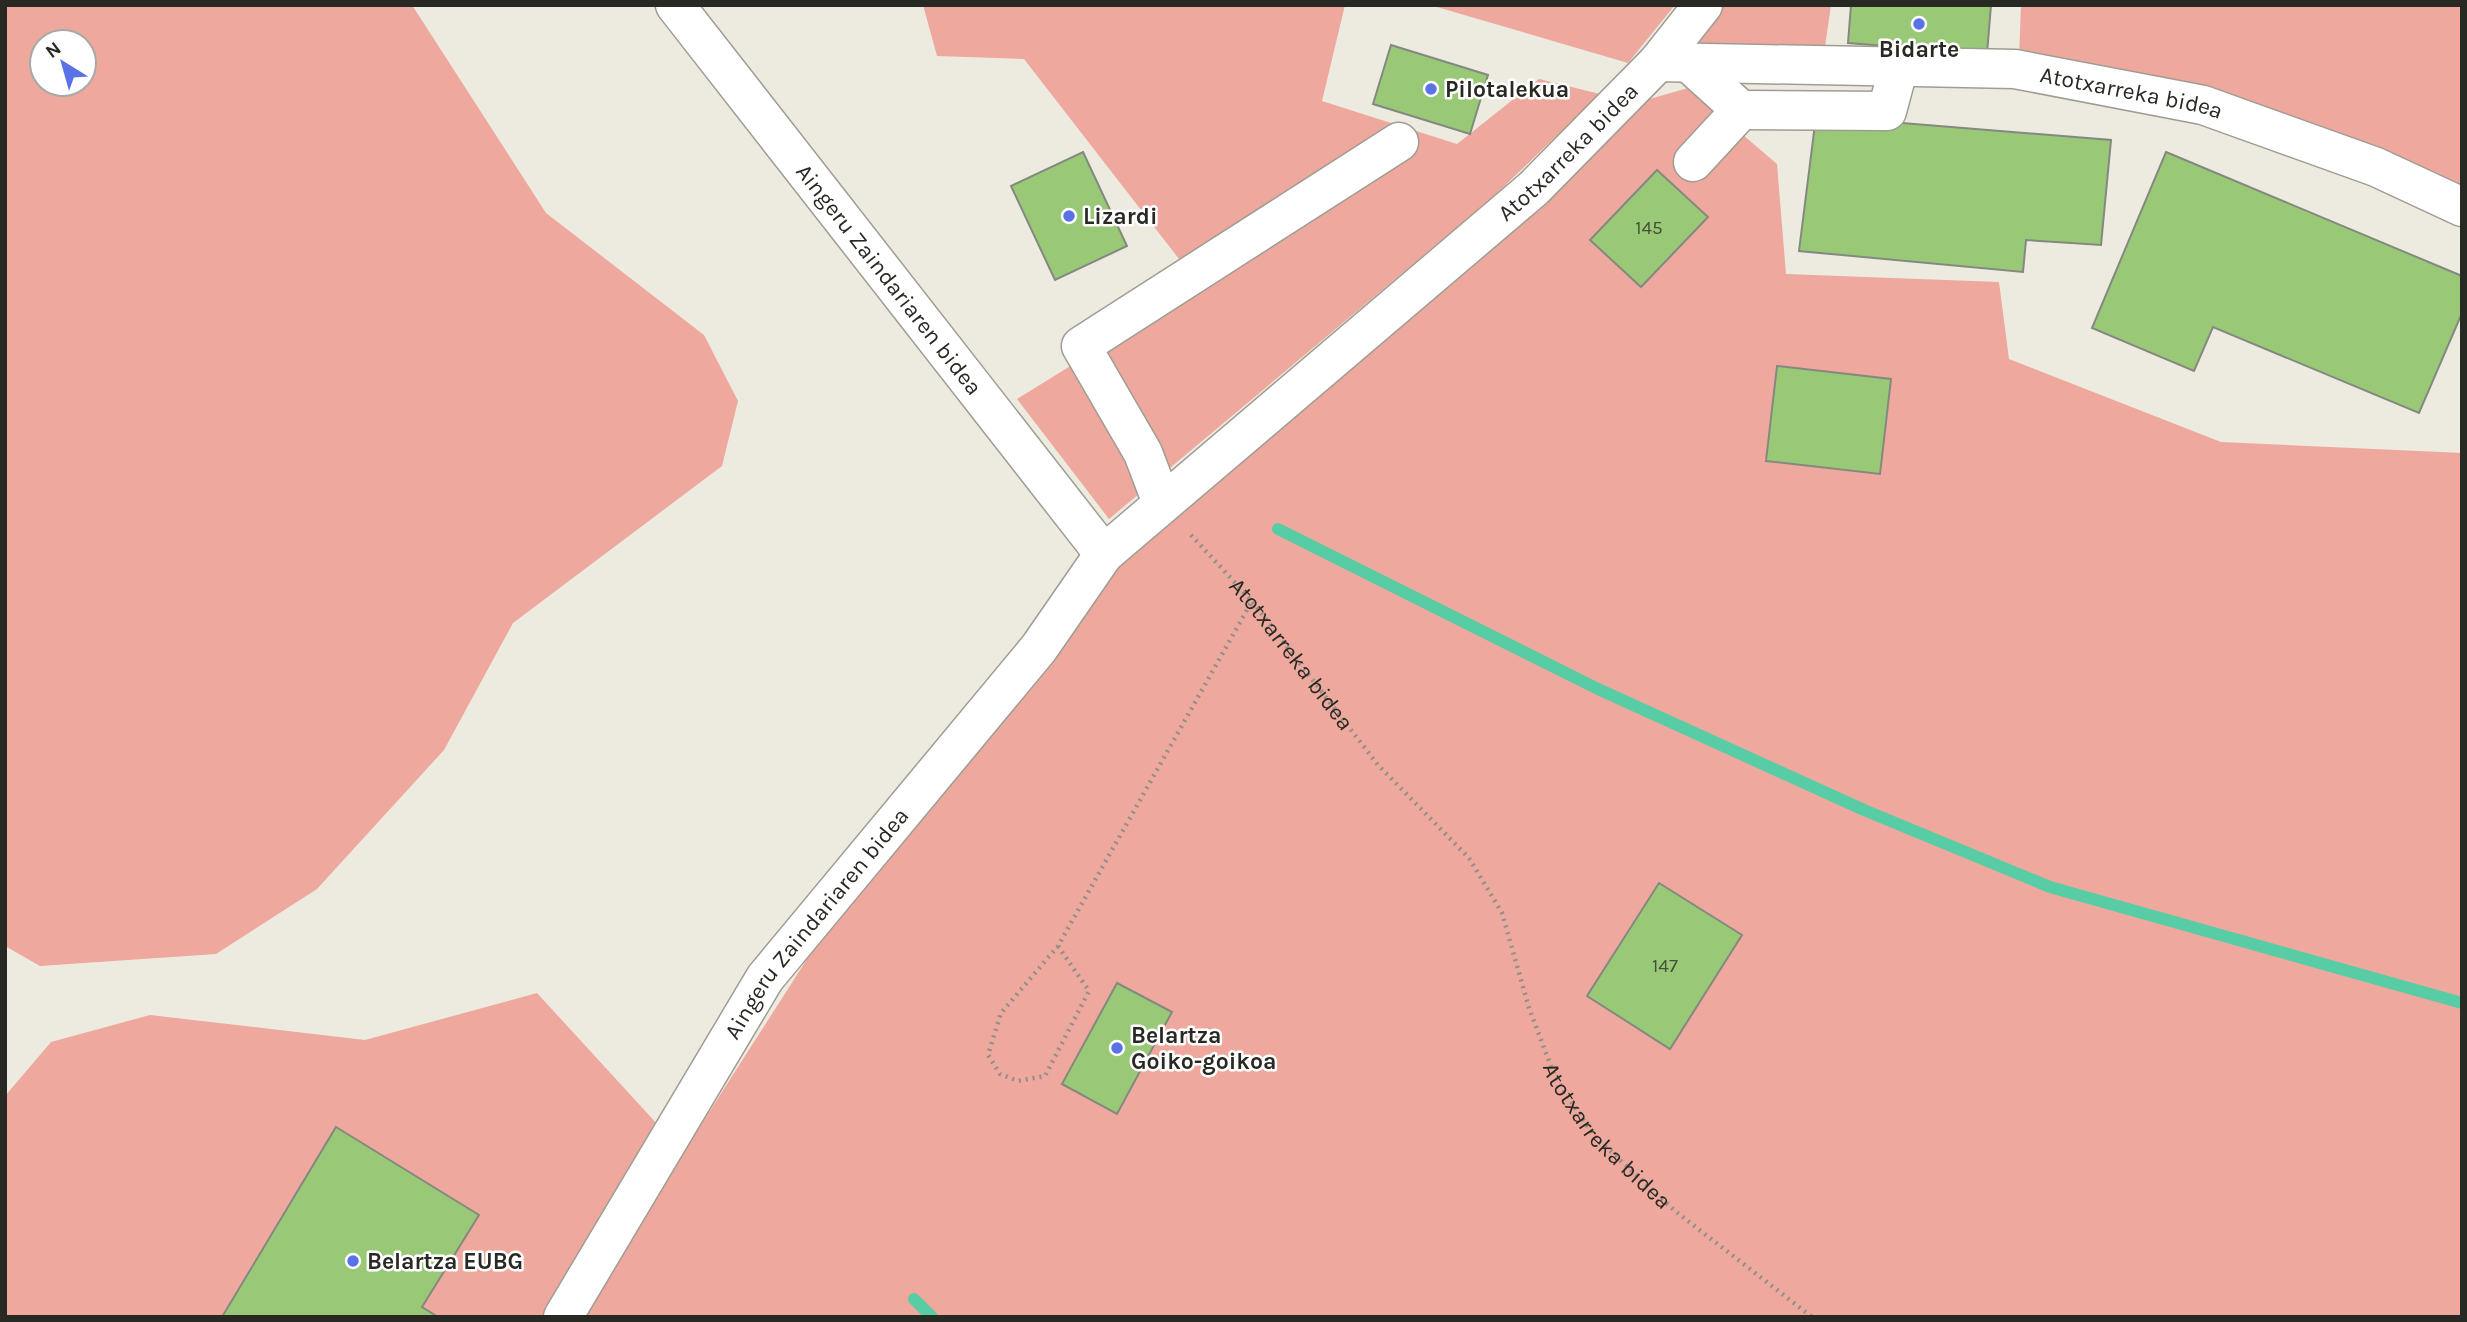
<svg xmlns="http://www.w3.org/2000/svg" width="2467" height="1322" font-family="Karla,sans-serif">
	<rect width="100%" height="100%" fill="#edebe0"/>
	<!-- green -->
	<path fill="#eea89d" fill-rule="evenodd" d="M5,5H412L546,213L704,335L738,401L722,466L513,623L444,750L317,889L216,954L40,966L5,946ZM42,42H84V84H42Z
		M923,5H1345L1322,101L1457,144L1539,79L1600,94L1492,198L1109,519L1017,399L1200,286L1024,59L937,56Z
		M1430,5H1675L1628,63Z
		M1717,5H1831L1824,54L1685,47Z
		M2021,5H2462V192L2019,58Z
		M1688,88L1777,164L1786,274L1999,282L2009,359L2221,442L2462,453V1317H578L841,906L1120,561L1632,104Z
		M537,993L659,1126L542,1317H5V1096L51,1042L150,1015L365,1040Z"/>
	<g fill="none" stroke-linecap="round" stroke-linejoin="round">
		<!-- stream -->
		<path stroke="#58cda5" stroke-width="12" d="M1278,529L1598,689L1864,810L2050,887L2462,1003
			M914,1299L932,1317"/>
	</g>
	<!-- building -->
	<path fill="#99c976" stroke="#848980" stroke-width="2" d="M1851,5H1991L1987,54L1848,43Z
		M1391,45L1488,75L1470,134L1373,104Z
		M1816,116L2111,140L2101,245L2026,240L2023,272L1799,251Z
		M1083,152L1127,246L1055,280L1011,186Z
		M2166,152L2462,276V313L2419,413L2213,327L2194,371L2092,328Z
		M1657,170L1708,217L1641,287L1590,240Z
		M1777,366L1891,379L1880,474L1766,461Z
		M1659,883L1742,935L1670,1049L1587,996Z
		M1117,983L1172,1012L1117,1114L1062,1084Z
		M336,1127L479,1215L422,1307L438,1317H222Z"/>
	<g fill="none" stroke-linecap="round" stroke-linejoin="round">
		<!-- minor casing -->
		<g stroke="#9f9d93" stroke-width="41">
			<g id="minor">
				<path id="s2" d="M675,5L1104,554"/>
				<path id="s3" d="M1658,62L2015,69L2203,105L2376,167L2462,207"/>
				<path d="M1689,63L1741,110L1693,162"/>
				<path d="M1741,110L1887,111L1899,66"/>
				<path d="M1162,503L1143,453L1081,346L1399,142"/>
				<path id="s4" d="M563,1317L765,978L1039,648L1104,554L1534,188L1658,62L1703,5"/>
			</g>
		</g>
		<!-- path -->
		<g stroke="#919088" stroke-width="4.5" stroke-dasharray="2 5" stroke-linecap="butt">
			<path id="s1" d="M1191,535L1252,601L1378,765L1469,858L1502,913L1529,1008L1555,1077L1594,1136L1675,1211L1812,1317"/>
			<path d="M1058,946L1089,991L1045,1076L1018,1081L1000,1074L988,1055L1001,1013L1058,946L1252,601"/>
		</g>
		<!-- minor -->
		<use href="#minor" stroke="#fff" stroke-width="38"/>
	</g>
	<!-- markers -->
	<g fill="#5a72e8" stroke="#fff" stroke-width="2.5">
		<circle cx="1919" cy="24" r="7"/>
		<circle cx="1431" cy="89" r="7"/>
		<circle cx="1069" cy="216" r="7"/>
		<circle cx="1117" cy="1048" r="7"/>
		<circle cx="353" cy="1261" r="7"/>
	</g>
	<g text-anchor="middle" dominant-baseline="central" stroke-width="5" stroke-linejoin="round" paint-order="stroke">
		<!-- number labels -->
		<g font-size="19" fill="#455138">
			<text x="1649" y="228">145</text>
			<text x="1665" y="966">147</text>
		</g>
		<!-- poi labels -->
		<g font-size="23" font-weight="bold" fill="#292924" stroke="#fff" text-anchor="start">
			<text x="1919" y="49" text-anchor="middle">Bidarte</text>
			<text x="1445" y="89">Pilotalekua</text>
			<text x="1083" y="216">Lizardi</text>
			<text x="1131" y="1035">Belartza<tspan x="1131" dy="26">Goiko-goikoa</tspan></text>
			<text x="367" y="1261">Belartza EUBG</text>
		</g>
		<!-- street labels -->
		<g font-size="23" fill="#292924" stroke="#fff">
			<text stroke="none"><textPath href="#s3" startOffset="476">Atotxarreka bidea</textPath></text>
			<text stroke="none"><textPath href="#s4" startOffset="1552">Atotxarreka bidea</textPath></text>
			<text stroke="none"><textPath href="#s2" startOffset="348">Aingeru Zaindariaren bidea</textPath></text>
			<text stroke="none"><textPath href="#s1" startOffset="156">Atotxarreka bidea</textPath></text>
			<text stroke="none"><textPath href="#s4" startOffset="469">Aingeru Zaindariaren bidea</textPath></text>
			<text stroke="none"><textPath href="#s1" startOffset="742">Atotxarreka bidea</textPath></text>
		</g>
	</g>
	<!-- border -->
	<rect width="2467" height="1322" fill="none" stroke="#292924" stroke-width="14"/>
	<!-- north arrow -->
	<g transform="translate(63 63) rotate(323)"><circle r="33" fill="#ffffff" stroke="#a9a9a7" stroke-width="2"/>
	<path d="M0-5L12 26L0 18L-12 26Z" fill="#5a72e8"/>
	<text y="-10" font-size="19" font-weight="bold" text-anchor="middle" fill="#292924">N</text>
	</g>
</svg>
